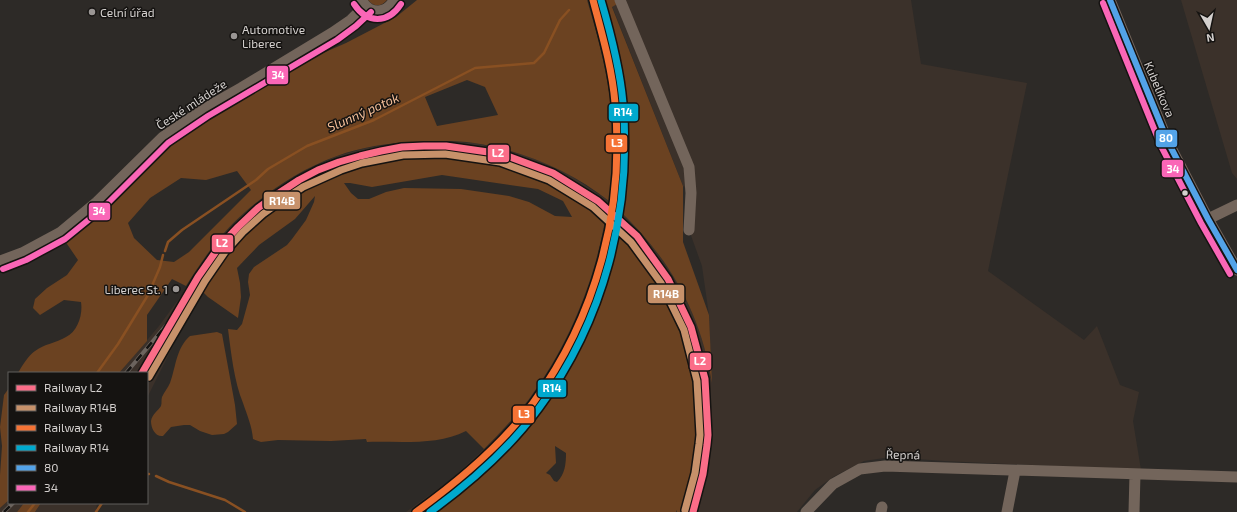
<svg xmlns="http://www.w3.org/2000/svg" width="1237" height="512" font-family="'Exo 2',sans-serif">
	<rect width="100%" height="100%" fill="#2d2a27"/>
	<!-- built -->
	<path fill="#3b312a" d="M587,0H599L610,36L617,65L621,95L624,130V162L619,210L634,224L655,250L672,273L682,290L695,319L700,333L706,353L711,378L709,315L702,266L689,230L691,193L683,186L612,6L624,0H911L921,64L1027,83L988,271L1084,340L1097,326L1120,385L1139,392L1133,421L1141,470L944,461L891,457L864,461L833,477L815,490L797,512H687L697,479L702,450L703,432L700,384L695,356L679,311L663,280L616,224L611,250L594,305L571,353L557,379L537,406L515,433L492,457L457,489L426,512H406L450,480L484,449L507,426L528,399L547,373L561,348L583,301L600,247L606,215L583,197L564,186L543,175L521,166L497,160L473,155L454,153L436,152L397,154L369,159L314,179L289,194L269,207L228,245L212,267L190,302L173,346L147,398V373H119L159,326L181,296L202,261L219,238L243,214L262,198L283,184L308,169L337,156L366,148L396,143L436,141L475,143L524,155L548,164L570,175L609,201L613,161L610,96L599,39Z
		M1181,0H1237V179L1232,173Z
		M9,500V503H24L17,512H0V508Z
		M41,503H97L96,512H35Z"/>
	<!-- green -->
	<path fill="#6b4221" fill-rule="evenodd" d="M368,0H387C381,7 374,7 368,0Z
		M417,0H587C603,53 616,106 613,162C612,175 610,188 609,201C571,171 522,150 474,143C454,140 434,141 414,142C388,143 361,147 337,156C303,168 271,189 244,213C220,234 203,259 186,286L172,279L147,315V341L119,373H18C22,366 28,356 35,351C44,344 56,343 66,337C78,331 83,314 81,302L64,300L40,315L33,308L35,299L47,288L67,275L78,260L65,241L75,226L98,209L165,145L192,125L300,63L346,43L396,17ZM467,80L485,87L498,115L437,126L425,97ZM237,171L251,190L189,252L174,262L157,260L134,238L128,223L150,198L181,178L206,180Z
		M599,0H624L612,7L683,186V242L709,315L712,383C701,313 670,259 619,210C621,194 624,178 624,162C627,106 615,53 599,0Z
		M436,152C490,154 536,167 582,196C590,202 598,209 606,215C595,281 569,345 529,399C515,417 500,433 484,449L466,431C437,446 399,441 367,442L366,439L331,441L278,440L261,442L253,439C252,426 247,415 243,403C234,381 231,352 228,329L237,330L242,324L250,295L248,282L249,274L254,267L287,245L292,239L306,220L314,202L315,196L295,219L259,245L237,268L240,283L241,297L238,318L208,297L199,288C208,273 217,258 228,245C264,204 316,171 369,159C391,154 414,153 436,152ZM442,175L538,189L563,201L572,217L555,216L529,202L509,196L461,189L404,188L386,192L369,199H358L351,193L344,183H350L372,187Z
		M616,224C678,281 710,366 702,450C699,471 693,492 687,512H677V510L676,512H426C526,439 595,347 616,224ZM555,446L566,453C566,464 565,474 557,482L554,481L550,475L546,473L556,463Z
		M217,332L222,334L235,405L237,424L228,432L224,434L212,435L200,431L190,425H184L171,427L163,436C155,437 151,428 151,421C152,414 158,411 161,406C162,403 161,400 162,397C164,392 168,388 170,383C176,367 176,348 190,336Z
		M9,388V500L0,508V475L2,446L0,427L4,395Z
		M24,503H41L35,512H17Z"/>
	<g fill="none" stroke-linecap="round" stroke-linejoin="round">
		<!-- stream -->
		<path stroke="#895022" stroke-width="2.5" d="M165,251L168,242L182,230L256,180L268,169L307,146L374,120L475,68L534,63L544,53L560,20L569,10
			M97,373L118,344L148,295L160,267L163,255
			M147,474H149
			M156,476L169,482L225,500L245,512
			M28,512L35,503
			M96,512L102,503"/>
		<!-- minor -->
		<path stroke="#73655b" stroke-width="11" d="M620,0L689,167L691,193L689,230
			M1110,0L1168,142L1208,219L1237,270
			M362,1C370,15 387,14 394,0
			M1208,219L1237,205
			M0,261L22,253L61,232L97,202L163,137L204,109L241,88L332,33L351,20L365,6
			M806,512L833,484L860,469L885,466L1237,477
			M881,512L882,507
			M1007,512L1015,471
			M1134,512L1135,474"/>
		<!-- rail casing -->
		<g stroke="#6c645e" stroke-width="4">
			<path id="rail" d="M126,373L169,322L191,289
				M4,512L13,503"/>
		</g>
		<!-- rail -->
		<use href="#rail" stroke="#151311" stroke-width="2.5" stroke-dasharray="8" stroke-linecap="butt"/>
		<!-- bus-1 casing -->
		<g stroke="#151311" stroke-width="9">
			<path id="bus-1" d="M1110,0L1168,142L1208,219L1237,270"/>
		</g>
		<!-- bus-2 casing -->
		<g stroke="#151311" stroke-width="9">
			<path id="bus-2" d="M1103,3L1161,146L1201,223L1230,274
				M354,4C367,24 388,24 401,4
				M3,269L26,260L65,239L103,208L168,143L208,116L337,40L356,26L371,12"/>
		</g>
		<!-- bus-1 -->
		<use href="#bus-1" stroke="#53a3e8" stroke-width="6"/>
		<!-- bus-2 -->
		<use href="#bus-2" stroke="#fa66b7" stroke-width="6"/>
		<!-- rail-1 casing -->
		<g stroke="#151311" stroke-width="10">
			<path id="rail-1" d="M142,373L198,277L219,247L238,227L258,208L273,197L299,180L318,170L339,162L360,156L381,151L402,147L424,146H446L502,154L553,173L598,201L637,236L668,279L691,327L705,379L708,435L707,445L703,474L693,512"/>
		</g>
		<!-- rail-2 casing -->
		<g stroke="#151311" stroke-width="10">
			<path id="rail-2" d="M149,377L205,281L225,252L243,232L263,214L277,204L303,187L341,170L362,163L403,155L445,154L500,162L549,180L593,207L631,242L661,283L684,330L697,381L700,435L699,444L695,473L685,510"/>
		</g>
		<!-- rail-3 casing -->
		<g stroke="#151311" stroke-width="10">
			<path id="rail-3" d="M416,512C459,481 501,446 533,403C596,317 625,210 615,103C612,68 602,34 593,0"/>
		</g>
		<!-- rail-4 casing -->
		<g stroke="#151311" stroke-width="10">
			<path id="rail-4" d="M430,512C470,483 509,449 539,408C604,321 632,211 623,103C620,68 611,34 601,0"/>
		</g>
		<!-- rail-1 -->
		<use href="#rail-1" stroke="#fb6d88" stroke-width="7"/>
		<!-- rail-2 -->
		<use href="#rail-2" stroke="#c7916a" stroke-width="7"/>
		<!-- rail-3 -->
		<use href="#rail-3" stroke="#f57335" stroke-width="7"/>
		<!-- rail-4 -->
		<use href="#rail-4" stroke="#00a9ce" stroke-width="7"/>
	</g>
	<!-- markers -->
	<g fill="#9a9694" stroke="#151311" stroke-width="1.5">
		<circle cx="92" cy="12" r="4"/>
		<circle cx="234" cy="36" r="4"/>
		<circle cx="176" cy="289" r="4"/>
	</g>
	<circle fill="#d4d0ce" stroke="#151311" stroke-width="1.5" cx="1185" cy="193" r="3.5"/>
	<g text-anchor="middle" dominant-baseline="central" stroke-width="3" stroke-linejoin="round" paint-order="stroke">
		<!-- poi labels -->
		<g font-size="12" fill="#d4d0ce" stroke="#151311" text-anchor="start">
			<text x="100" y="12">Celní úřad</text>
			<text x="242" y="29">Automotive<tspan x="242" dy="14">Liberec</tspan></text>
			<text x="168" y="289" text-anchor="end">Liberec St. 1</text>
		</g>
		<!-- street labels -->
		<g font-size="12" fill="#d4d0ce" stroke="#151311">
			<text transform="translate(1160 89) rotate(67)">Kubelíkova</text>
			<text transform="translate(191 104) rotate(-33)">České mládeže</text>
			<text transform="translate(903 454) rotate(1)">Řepná</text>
		</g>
		<!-- water labels -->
		<g font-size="13" font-style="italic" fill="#f4be98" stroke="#151311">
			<text transform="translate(363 112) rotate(-24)">Slunný potok</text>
		</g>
	</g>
	<g stroke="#151311" stroke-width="1.5">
		<rect x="266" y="65" width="23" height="20" rx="4" fill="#fa66b7"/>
		<rect x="608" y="103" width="31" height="19" rx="4" fill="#00a9ce"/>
		<rect x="1155" y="129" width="23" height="19" rx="4" fill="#53a3e8"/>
		<rect x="605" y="134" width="23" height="19" rx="4" fill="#f57335"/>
		<rect x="487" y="144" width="23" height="19" rx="4" fill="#fb6d88"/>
		<rect x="1161" y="159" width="23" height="19" rx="4" fill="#fa66b7"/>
		<rect x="263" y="191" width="38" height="19" rx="4" fill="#c7916a"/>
		<rect x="88" y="202" width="23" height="19" rx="4" fill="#fa66b7"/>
		<rect x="211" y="234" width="23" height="19" rx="4" fill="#fb6d88"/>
		<rect x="647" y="284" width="38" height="20" rx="4" fill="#c7916a"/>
		<rect x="689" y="352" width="23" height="19" rx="4" fill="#fb6d88"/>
		<rect x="537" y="379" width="30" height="19" rx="4" fill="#00a9ce"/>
		<rect x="512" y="405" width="23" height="19" rx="4" fill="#f57335"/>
	</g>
	<g font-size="11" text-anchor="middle" font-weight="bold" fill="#fff">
		<text x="278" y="79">34</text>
		<text x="623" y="116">R14</text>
		<text x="1166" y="142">80</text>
		<text x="617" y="147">L3</text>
		<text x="498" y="157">L2</text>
		<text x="1173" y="173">34</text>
		<text x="282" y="205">R14B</text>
		<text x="99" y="215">34</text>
		<text x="222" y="247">L2</text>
		<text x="666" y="298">R14B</text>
		<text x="700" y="365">L2</text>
		<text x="552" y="392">R14</text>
		<text x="524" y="418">L3</text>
	</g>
	<!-- legend -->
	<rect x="8" y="372" width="140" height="132" fill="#151311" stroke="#615f5d"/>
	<rect x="16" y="385" width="20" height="6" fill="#fb6d88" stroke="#615f5d"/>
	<text x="44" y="392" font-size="12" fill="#d4d0ce">Railway L2</text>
	<rect x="16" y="405" width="20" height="6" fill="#c7916a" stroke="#615f5d"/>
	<text x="44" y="412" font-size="12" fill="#d4d0ce">Railway R14B</text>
	<rect x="16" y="425" width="20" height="6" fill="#f57335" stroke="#615f5d"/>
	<text x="44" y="432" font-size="12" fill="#d4d0ce">Railway L3</text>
	<rect x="16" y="445" width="20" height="6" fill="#00a9ce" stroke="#615f5d"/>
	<text x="44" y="452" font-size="12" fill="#d4d0ce">Railway R14</text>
	<rect x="16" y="465" width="20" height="6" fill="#53a3e8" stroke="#615f5d"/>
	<text x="44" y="472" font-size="12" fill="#d4d0ce">80</text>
	<rect x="16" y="485" width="20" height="6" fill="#fa66b7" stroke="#615f5d"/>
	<text x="44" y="492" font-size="12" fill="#d4d0ce">34</text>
	<!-- north arrow -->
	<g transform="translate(1209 28) rotate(171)" stroke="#151311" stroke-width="3" paint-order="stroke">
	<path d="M0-3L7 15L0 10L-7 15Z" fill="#d4d0ce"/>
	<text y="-6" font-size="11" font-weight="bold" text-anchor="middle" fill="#d4d0ce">N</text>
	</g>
</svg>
